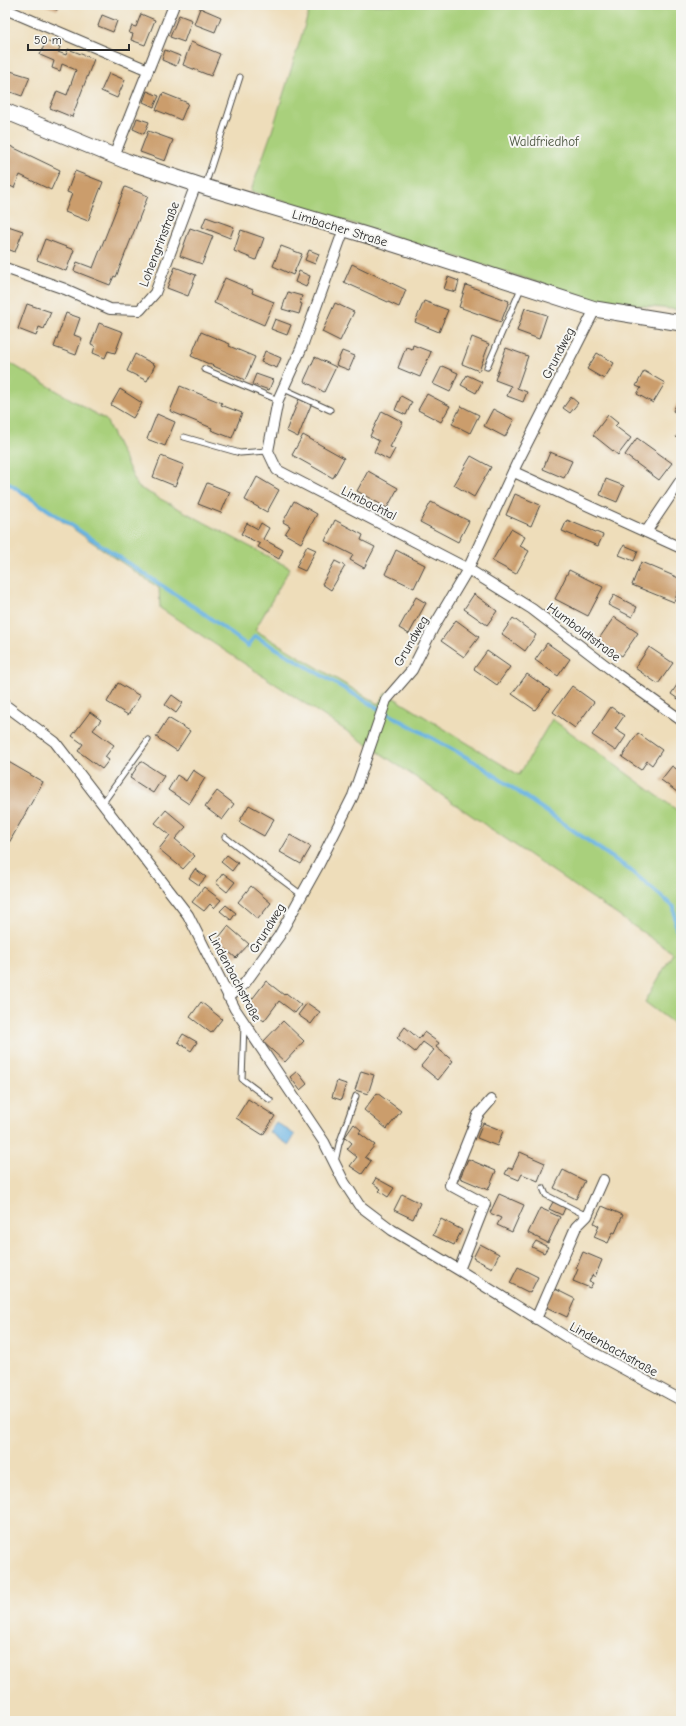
<svg xmlns="http://www.w3.org/2000/svg" width="686" height="1726" font-family="'Comic Neue',sans-serif">
	<rect width="100%" height="100%" fill="#f6f6f2"/>
	<filter id="ink" filterUnits="userSpaceOnUse"><feTurbulence type="fractalNoise" baseFrequency=".025" numOctaves="2"/><feDisplacementMap in="SourceGraphic" scale="8" xChannelSelector="R" yChannelSelector="G"/><feConvolveMatrix kernelMatrix="1 2 1 2 8 2 1 2 1" color-interpolation-filters="sRGB"/></filter>
	<filter id="wash" filterUnits="userSpaceOnUse"><feTurbulence type="fractalNoise" baseFrequency=".012" numOctaves="4" result="noise"/><feDisplacementMap in="SourceGraphic" scale="16" xChannelSelector="R" yChannelSelector="G"/><feGaussianBlur stdDeviation="0.9" result="paint"/><feColorMatrix in="noise" values="0 0 0 0 0 0 0 0 0 0 0 0 0 0 0 0 0 1.4 0 .05"/><feComposite in="paint" operator="in"/></filter>
	<g filter="url(#wash)">
		<rect width="100%" height="100%" fill="#eeddba"/>
		<!-- green -->
		<path fill="#a9d07b" stroke="#6a7e53" d="M311,5H681V310L596,301L251,191L272,131Z
			M5,360L106,420L138,487L290,568L255,630L378,704L386,693L519,775L552,719L681,813V1029L645,1002L673,953L380,753L160,608L159,588L5,482Z"/>
		<!-- water -->
		<path fill="#6bb4e3" stroke="#4b7087" d="M276,1122L295,1135L289,1145L269,1132Z"/>
		<g fill="none" stroke-linecap="round" stroke-linejoin="round">
			<!-- stream -->
			<path stroke="#6bb4e3" stroke-width="4" d="M5,481L206,615L248,646L255,636L379,709
				M387,713L477,763L630,870L674,907L676,929L681,934"/>
		</g>
		<g id="blocks">
			<!-- building -->
			<path fill="#cb9d6c" d="M44,5H60L57,10Z
				M200,8L221,17L215,32L194,24Z
				M141,14L155,20L145,45L131,40L133,34L129,33L132,26L136,27Z
				M102,15L117,21L113,32L98,26Z
				M179,15L192,20L184,42L170,37Z
				M46,41L60,47L58,52L66,55L68,49L94,59L72,117L50,108L57,91L67,95L76,70L62,64L60,71L52,68L54,61L40,55Z
				M191,42L220,54L211,76L183,65Z
				M165,50L180,56L176,66L162,60Z
				M7,70L30,77L22,96L5,90V75Z
				M109,73L125,80L117,98L101,91Z
				M147,91L159,96L154,107L143,102Z
				M163,93L188,103L181,120L156,110Z
				M137,118L149,122L144,134L133,129Z
				M148,131L173,140L165,161L140,152Z
				M10,146L60,170L51,190L20,175L14,188L5,183V157Z
				M75,171L103,182L88,221L65,212L72,194L67,192Z
				M125,187L148,196L116,277L114,276L110,285L74,271L77,262L93,268Z
				M206,217L234,227L230,238L202,227Z
				M5,225L23,231L15,252L5,248Z
				M190,228L213,236L202,264L180,256Z
				M241,230L264,238L256,260L234,251Z
				M45,239L74,250L66,271L37,260Z
				M281,246L302,254L293,275L273,266Z
				M309,250L319,254L315,264L305,260Z
				M352,264L406,290L399,307L344,282Z
				M175,267L196,275L188,296L167,288Z
				M299,271L310,276L306,287L295,282Z
				M448,277L459,281L456,292L444,289Z
				M225,278L253,290L252,293L274,302L264,325L214,303Z
				M466,285L509,301L501,322L459,307Z
				M288,292L302,296L300,303L302,304L299,314L282,309Z
				M424,301L448,310L439,332L415,322Z
				M335,303L354,312L340,341L322,332Z
				M27,304L51,312L44,329L39,327L36,336L18,329Z
				M525,308L547,315L539,339L517,331Z
				M66,313L80,318L74,335L82,338L76,355L54,347Z
				M275,319L291,325L287,335L271,329Z
				M99,323L123,332L115,353L108,351L105,358L93,353L95,346L91,344Z
				M201,332L230,344L229,346L255,357L245,380L191,356Z
				M472,337L489,344L479,371L462,364Z
				M413,345L431,352L420,377L398,368L406,347L412,349Z
				M506,348L528,356L517,388L527,392L523,402L507,396L511,386L495,380Z
				M265,351L281,358L277,368L261,362Z
				M342,351L355,356L349,370L336,365Z
				M597,353L614,363L604,379L587,369Z
				M135,354L155,365L147,381L127,371Z
				M315,357L336,367L324,392L304,381Z
				M442,366L458,373L450,392L433,384Z
				M644,371L665,383L653,403L637,394L641,388L636,386Z
				M256,374L273,380L269,390L252,384Z
				M467,375L482,382L476,393L461,385Z
				M180,386L222,403L221,405L242,413L232,438L211,430L212,428L170,411Z
				M120,389L142,403L133,418L111,405Z
				M427,394L450,406L441,422L418,410Z
				M401,396L412,402L406,415L395,410Z
				M681,396V416L673,411Z
				M571,397L578,403L570,413L563,408Z
				M299,399L311,405L298,437L286,431Z
				M461,406L479,415L470,433L452,424Z
				M493,409L514,420L505,437L484,426Z
				M382,411L403,422L390,447L395,449L389,460L374,452L379,441L370,436Z
				M157,414L175,422L165,446L147,439Z
				M608,415L618,423L615,426L631,438L618,455L593,435Z
				M681,429V440L676,437Z
				M303,435L344,458L333,478L292,455Z
				M637,438L672,463L659,480L625,455Z
				M550,452L572,461L564,478L543,469Z
				M161,456L184,465L175,486L153,477Z
				M471,456L491,467L474,497L454,485Z
				M368,471L398,488L387,508L357,491Z
				M257,477L279,490L267,512L245,500Z
				M606,479L624,486L617,502L600,495Z
				M207,483L230,492L221,513L198,504Z
				M515,494L540,505L531,526L506,515Z
				M294,501L317,514L301,543L285,534L290,526L283,522Z
				M431,502L469,521L458,542L420,522Z
				M335,520L363,535L361,540L375,547L364,568L350,560L353,555L325,541Z
				M567,520L603,535L598,546L562,531Z
				M247,523L258,529L261,523L269,528L263,539L283,550L279,559L258,547L260,544L241,534Z
				M511,529L525,537L520,546L529,551L516,574L492,561Z
				M624,545L638,551L634,561L619,555Z
				M307,546L316,550L305,571L296,567Z
				M396,550L425,565L414,588L385,574Z
				M335,561L345,566L331,590L322,584Z
				M641,562L681,579V584L674,602L632,585Z
				M569,570L603,587L588,616L555,599Z
				M474,594L497,611L487,625L464,609Z
				M614,595L637,607L632,617L608,605Z
				M416,597L426,603L409,634L399,628Z
				M614,617L638,633L622,656L598,640Z
				M513,618L536,635L525,651L502,634Z
				M456,620L479,637L464,657L441,641Z
				M547,643L570,659L558,676L535,660Z
				M649,647L673,663L658,684L635,668Z
				M487,651L510,667L497,685L474,669Z
				M527,674L550,690L535,710L512,694Z
				M681,679V701L671,694Z
				M118,683L140,696L128,715L107,702Z
				M572,686L594,702L575,728L553,712Z
				M172,695L183,703L176,713L165,705Z
				M611,707L624,716L615,729L626,736L616,751L592,735Z
				M90,712L101,720L93,730L114,745L105,757L109,760L102,769L78,751L83,744L72,736Z
				M168,718L190,731L177,751L156,737Z
				M638,733L662,750L652,765L647,761L641,770L622,757Z
				M5,760L43,782L5,850Z
				M141,761L164,776L153,793L130,778Z
				M672,766L681,772V795L661,780Z
				M193,770L205,778L189,804L168,790L177,775L186,781Z
				M217,791L234,804L222,820L205,807Z
				M249,805L274,819L264,836L239,822Z
				M166,810L186,827L175,839L195,856L183,869L159,849L170,835L155,823Z
				M290,835L311,847L301,864L280,852Z
				M227,855L238,863L232,871L221,862Z
				M195,869L206,877L199,885L189,878Z
				M223,873L235,882L227,892L216,883Z
				M251,886L271,903L258,919L238,902Z
				M204,887L221,900L214,908L210,904L204,911L192,902Z
				M226,905L236,913L231,920L220,911Z
				M228,926L249,944L236,958L216,941Z
				M266,981L284,995L286,993L301,1005L295,1013L279,1001L264,1021L246,1007Z
				M201,1002L222,1019L211,1033L190,1017Z
				M307,1003L320,1012L311,1024L298,1015Z
				M283,1021L304,1041L285,1062L263,1042Z
				M405,1027L419,1039L424,1032L439,1043L436,1047L453,1061L438,1080L421,1066L434,1050L423,1042L415,1052L397,1038Z
				M183,1034L197,1042L191,1051L178,1042Z
				M297,1071L307,1084L300,1090L290,1077Z
				M361,1071L374,1075L368,1094L355,1090Z
				M337,1081L346,1084L341,1100L332,1097Z
				M377,1093L401,1111L387,1129L364,1110Z
				M248,1099L275,1116L263,1135L236,1118Z
				M483,1123L503,1131L497,1146L477,1138Z
				M354,1124L361,1130L359,1133L375,1145L365,1157L371,1161L362,1174L350,1166L357,1157L347,1149L352,1143L345,1137Z
				M520,1152L545,1163L538,1181L522,1174L519,1180L505,1174L508,1168L512,1169Z
				M468,1159L496,1171L488,1190L460,1178Z
				M563,1170L585,1181L576,1199L554,1188Z
				M376,1178L394,1188L388,1197L379,1191L381,1189L373,1183Z
				M402,1194L420,1203L413,1219L394,1210Z
				M499,1194L524,1205L512,1232L497,1225L501,1218L490,1213Z
				M553,1202L565,1208L562,1215L549,1209Z
				M602,1206L623,1215L615,1233L613,1232L608,1243L594,1237L599,1226L594,1223Z
				M540,1208L560,1217L548,1243L528,1233Z
				M441,1219L462,1230L454,1245L433,1235Z
				M536,1241L548,1247L544,1253L532,1247Z
				M480,1244L499,1254L492,1268L473,1258Z
				M583,1252L602,1260L595,1277L592,1275L589,1282L593,1283L590,1288L573,1281L578,1269L576,1268Z
				M518,1267L538,1277L530,1293L510,1283Z
				M555,1289L575,1299L567,1317L546,1307Z"/>
		</g>
	</g>
	<g filter="url(#ink)">
		<use href="#blocks" fill-opacity="0" stroke="#484640" stroke-width="1"/>
		<g fill="none" stroke-linecap="round" stroke-linejoin="round">
			<!-- service casing -->
			<g stroke="#484640" stroke-width="7">
				<path id="service" d="M205,186L240,77
					M487,367L522,286
					M204,369L278,400
					M284,389L330,410
					M184,437L240,453L268,451
					M102,804L148,740
					M225,837L302,895
					M244,1025L242,1079L270,1100
					M335,1162L339,1144L356,1096
					M543,1188L546,1195L587,1216"/>
			</g>
			<!-- minor casing -->
			<g stroke="#484640" stroke-width="12">
				<path id="minor" d="M5,9L148,70
					M114,156L174,5
					M344,229L301,349L278,400L268,451L277,470L468,569L532,609L618,675L681,720
					M5,268L65,289L110,309L140,310L155,293L196,184
					M514,472L681,548
					M646,532L681,480
					M5,705L55,742L188,915L235,1009L324,1142L344,1182L359,1205L392,1230L459,1270L576,1343L681,1400
					M228,997L245,983L279,936L319,864L353,796L386,700L412,670L433,628L468,569L517,463L595,309
					M459,1270L485,1204L450,1185L478,1115L491,1100
					M536,1319L576,1227L587,1216L603,1180"/>
			</g>
			<!-- secondary casing -->
			<g stroke="#484640" stroke-width="17">
				<path id="secondary" d="M5,111L126,161L205,187L369,236L595,309L681,323"/>
			</g>
			<!-- service -->
			<use href="#service" stroke="#fff" stroke-width="5"/>
			<!-- minor -->
			<use href="#minor" stroke="#fff" stroke-width="10"/>
			<!-- secondary -->
			<use href="#secondary" stroke="#fff" stroke-width="15"/>
		</g>
	</g>
	<g text-anchor="middle" dominant-baseline="central" stroke-width="4" stroke-linejoin="round" paint-order="stroke">
		<!-- park labels -->
		<g font-size="13" fill="#4a543f" stroke="#f6f6f2">
			<text x="544" y="141">Waldfriedhof</text>
		</g>
		<!-- street labels -->
		<g font-size="13" fill="#2b2b2b" stroke="#f6f6f2">
			<text transform="translate(340 228) rotate(17)">Limbacher Straße</text>
			<text transform="translate(159 244) rotate(-69)">Lohengrinstraße</text>
			<text transform="translate(558 353) rotate(-63)">Grundweg</text>
			<text transform="translate(369 503) rotate(27)">Limbachtal</text>
			<text transform="translate(584 632) rotate(37)">Humboldtstraße</text>
			<text transform="translate(411 641) rotate(-60)">Grundweg</text>
			<text transform="translate(267 928) rotate(-58)">Grundweg</text>
			<text transform="translate(235 977) rotate(62)">Lindenbachstraße</text>
			<text transform="translate(614 1349) rotate(29)">Lindenbachstraße</text>
		</g>
	</g>
	<!-- margin -->
	<rect width="686" height="1726" fill="none" stroke="#f6f6f2" stroke-width="20"/>
	<!-- scale -->
	<path d="M28 44v6h101v-6" fill="none" stroke="#2b2b2b" stroke-width="2"/>
	<text x="34" y="44" font-size="12" fill="#2b2b2b" stroke="#f6f6f2" stroke-width="3" paint-order="stroke">50 m</text>
</svg>
